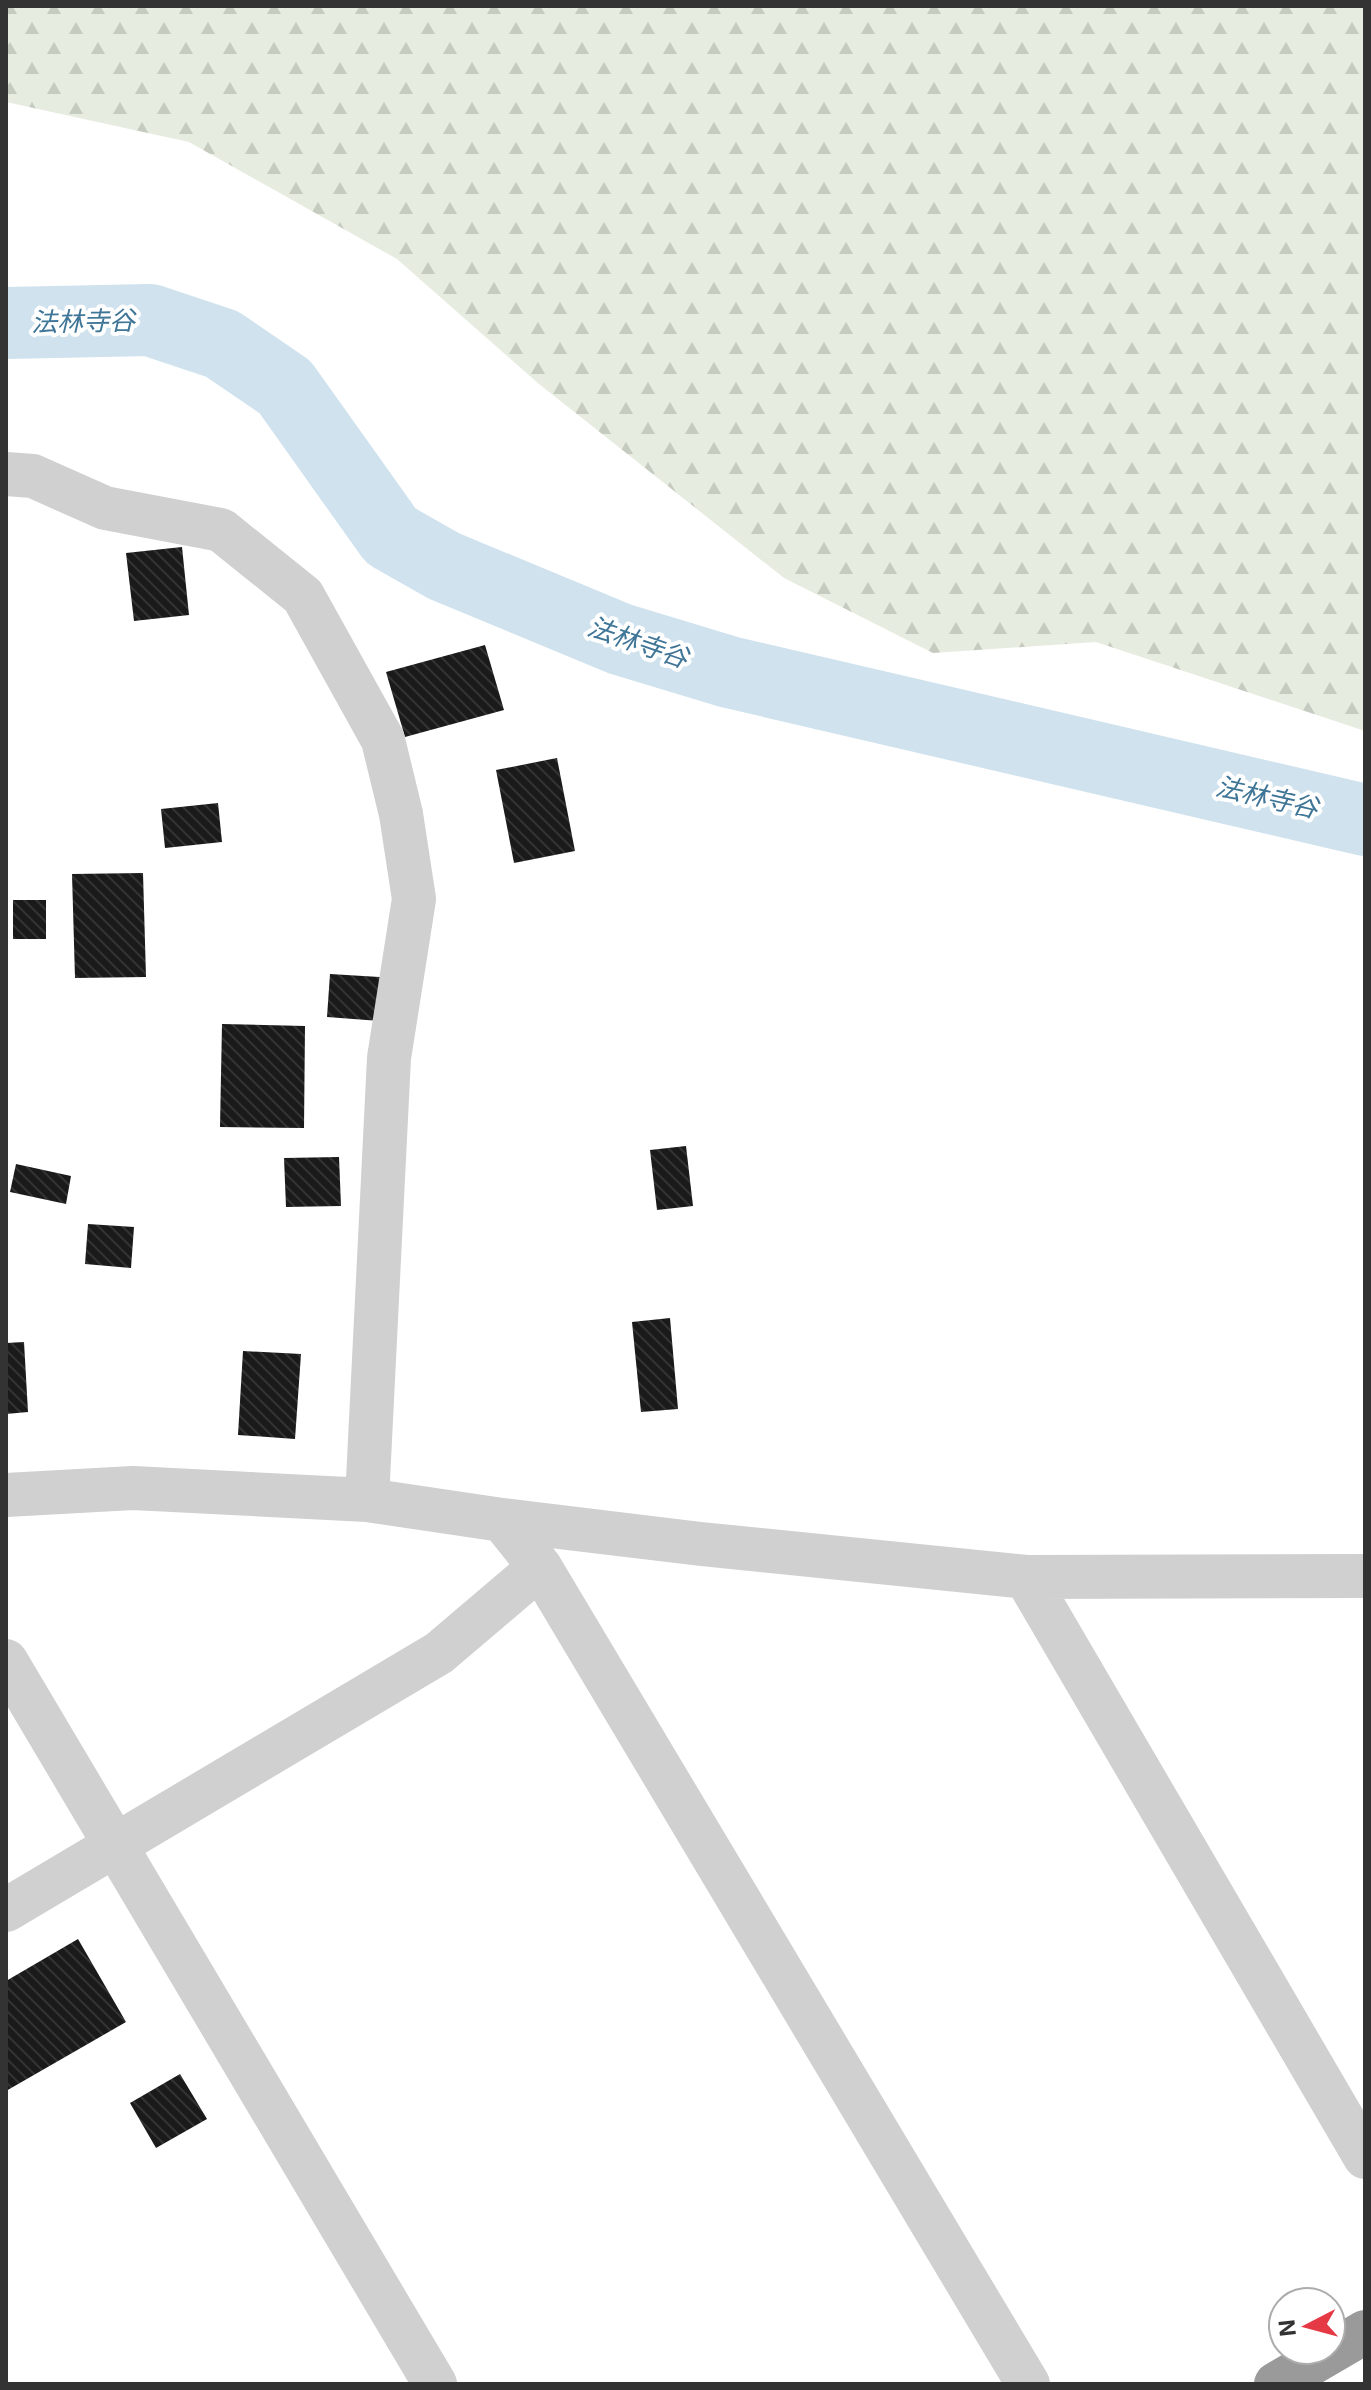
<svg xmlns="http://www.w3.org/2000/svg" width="1371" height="2390" font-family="Inter,'Noto Sans JP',sans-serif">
	<defs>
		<pattern id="forest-firs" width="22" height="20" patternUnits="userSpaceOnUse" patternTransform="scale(2)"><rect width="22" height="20" fill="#e6ecdf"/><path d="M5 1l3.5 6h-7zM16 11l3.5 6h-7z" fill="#c6cbc0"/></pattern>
		<pattern id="building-back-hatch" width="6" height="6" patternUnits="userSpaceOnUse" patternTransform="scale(2)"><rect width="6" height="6" fill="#1a1a1a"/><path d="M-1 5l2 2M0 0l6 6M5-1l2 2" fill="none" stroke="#333"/></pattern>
	</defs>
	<rect width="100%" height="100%" fill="#fff"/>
	<!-- forest -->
	<path fill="url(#forest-firs)" d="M6,6H1365V731L1096,642L933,653L784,578L539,384L397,259L189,142L6,102Z"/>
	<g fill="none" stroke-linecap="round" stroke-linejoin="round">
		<!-- river -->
		<path stroke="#cfe2ee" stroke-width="72" d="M6,323L150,320L222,344L285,387L391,536L444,566L620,639L729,672L1365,820"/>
	</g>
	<!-- building -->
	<path fill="url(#building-back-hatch)" d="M182,547L189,615L134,621L126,553Z
		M485,645L504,710L405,737L386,672Z
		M557,758L575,851L514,863L496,770Z
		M218,803L222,842L165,848L161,809Z
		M143,873L146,977L75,978L72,874Z
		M13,900H46V939H13Z
		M330,974L396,978L393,1022L327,1017Z
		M222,1024L305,1026L304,1128L220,1127Z
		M686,1146L693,1206L657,1210L650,1150Z
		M339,1157L341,1206L286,1207L284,1158Z
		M16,1164L71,1176L66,1204L10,1192Z
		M88,1224L134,1227L131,1268L85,1264Z
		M670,1318L678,1409L641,1412L632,1322Z
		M24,1342L28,1412L6,1414V1343Z
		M243,1351L301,1354L295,1439L238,1435Z
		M78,1939L126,2022L6,2091V1981Z
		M180,2074L207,2119L156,2148L130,2103Z"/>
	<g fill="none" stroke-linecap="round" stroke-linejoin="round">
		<!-- minor -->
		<path stroke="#d0d0d0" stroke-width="44" d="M6,474L33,476L105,508L221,530L303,596L383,740L401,814L414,899L389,1058L367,1500
			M6,1495L133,1488L367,1500L502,1520L701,1544L1026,1577L1365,1576
			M502,1520L540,1567L1028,2384
			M1026,1577L1365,2157
			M6,1661L435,2384
			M6,1910L439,1653L540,1567"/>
		<!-- highway -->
		<path stroke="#9a9a9a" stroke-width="44" d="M1276,2384L1365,2332"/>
	</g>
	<g text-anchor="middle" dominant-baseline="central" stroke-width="8" stroke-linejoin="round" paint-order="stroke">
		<!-- water labels -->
		<g font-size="26" font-style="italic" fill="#3f7597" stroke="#fff">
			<text transform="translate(83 321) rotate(-1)">法林寺谷</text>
			<text transform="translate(638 642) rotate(19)">法林寺谷</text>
			<text transform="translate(1267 797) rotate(13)">法林寺谷</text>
		</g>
	</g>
	<!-- border -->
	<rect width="1371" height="2390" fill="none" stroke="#333333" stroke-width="16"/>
	<!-- north arrow -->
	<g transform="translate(1307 2326) rotate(264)"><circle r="38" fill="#ffffff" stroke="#adadad" stroke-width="2"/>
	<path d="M0-6L14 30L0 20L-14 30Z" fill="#e63946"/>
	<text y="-12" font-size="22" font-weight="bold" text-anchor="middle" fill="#333333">N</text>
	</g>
</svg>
